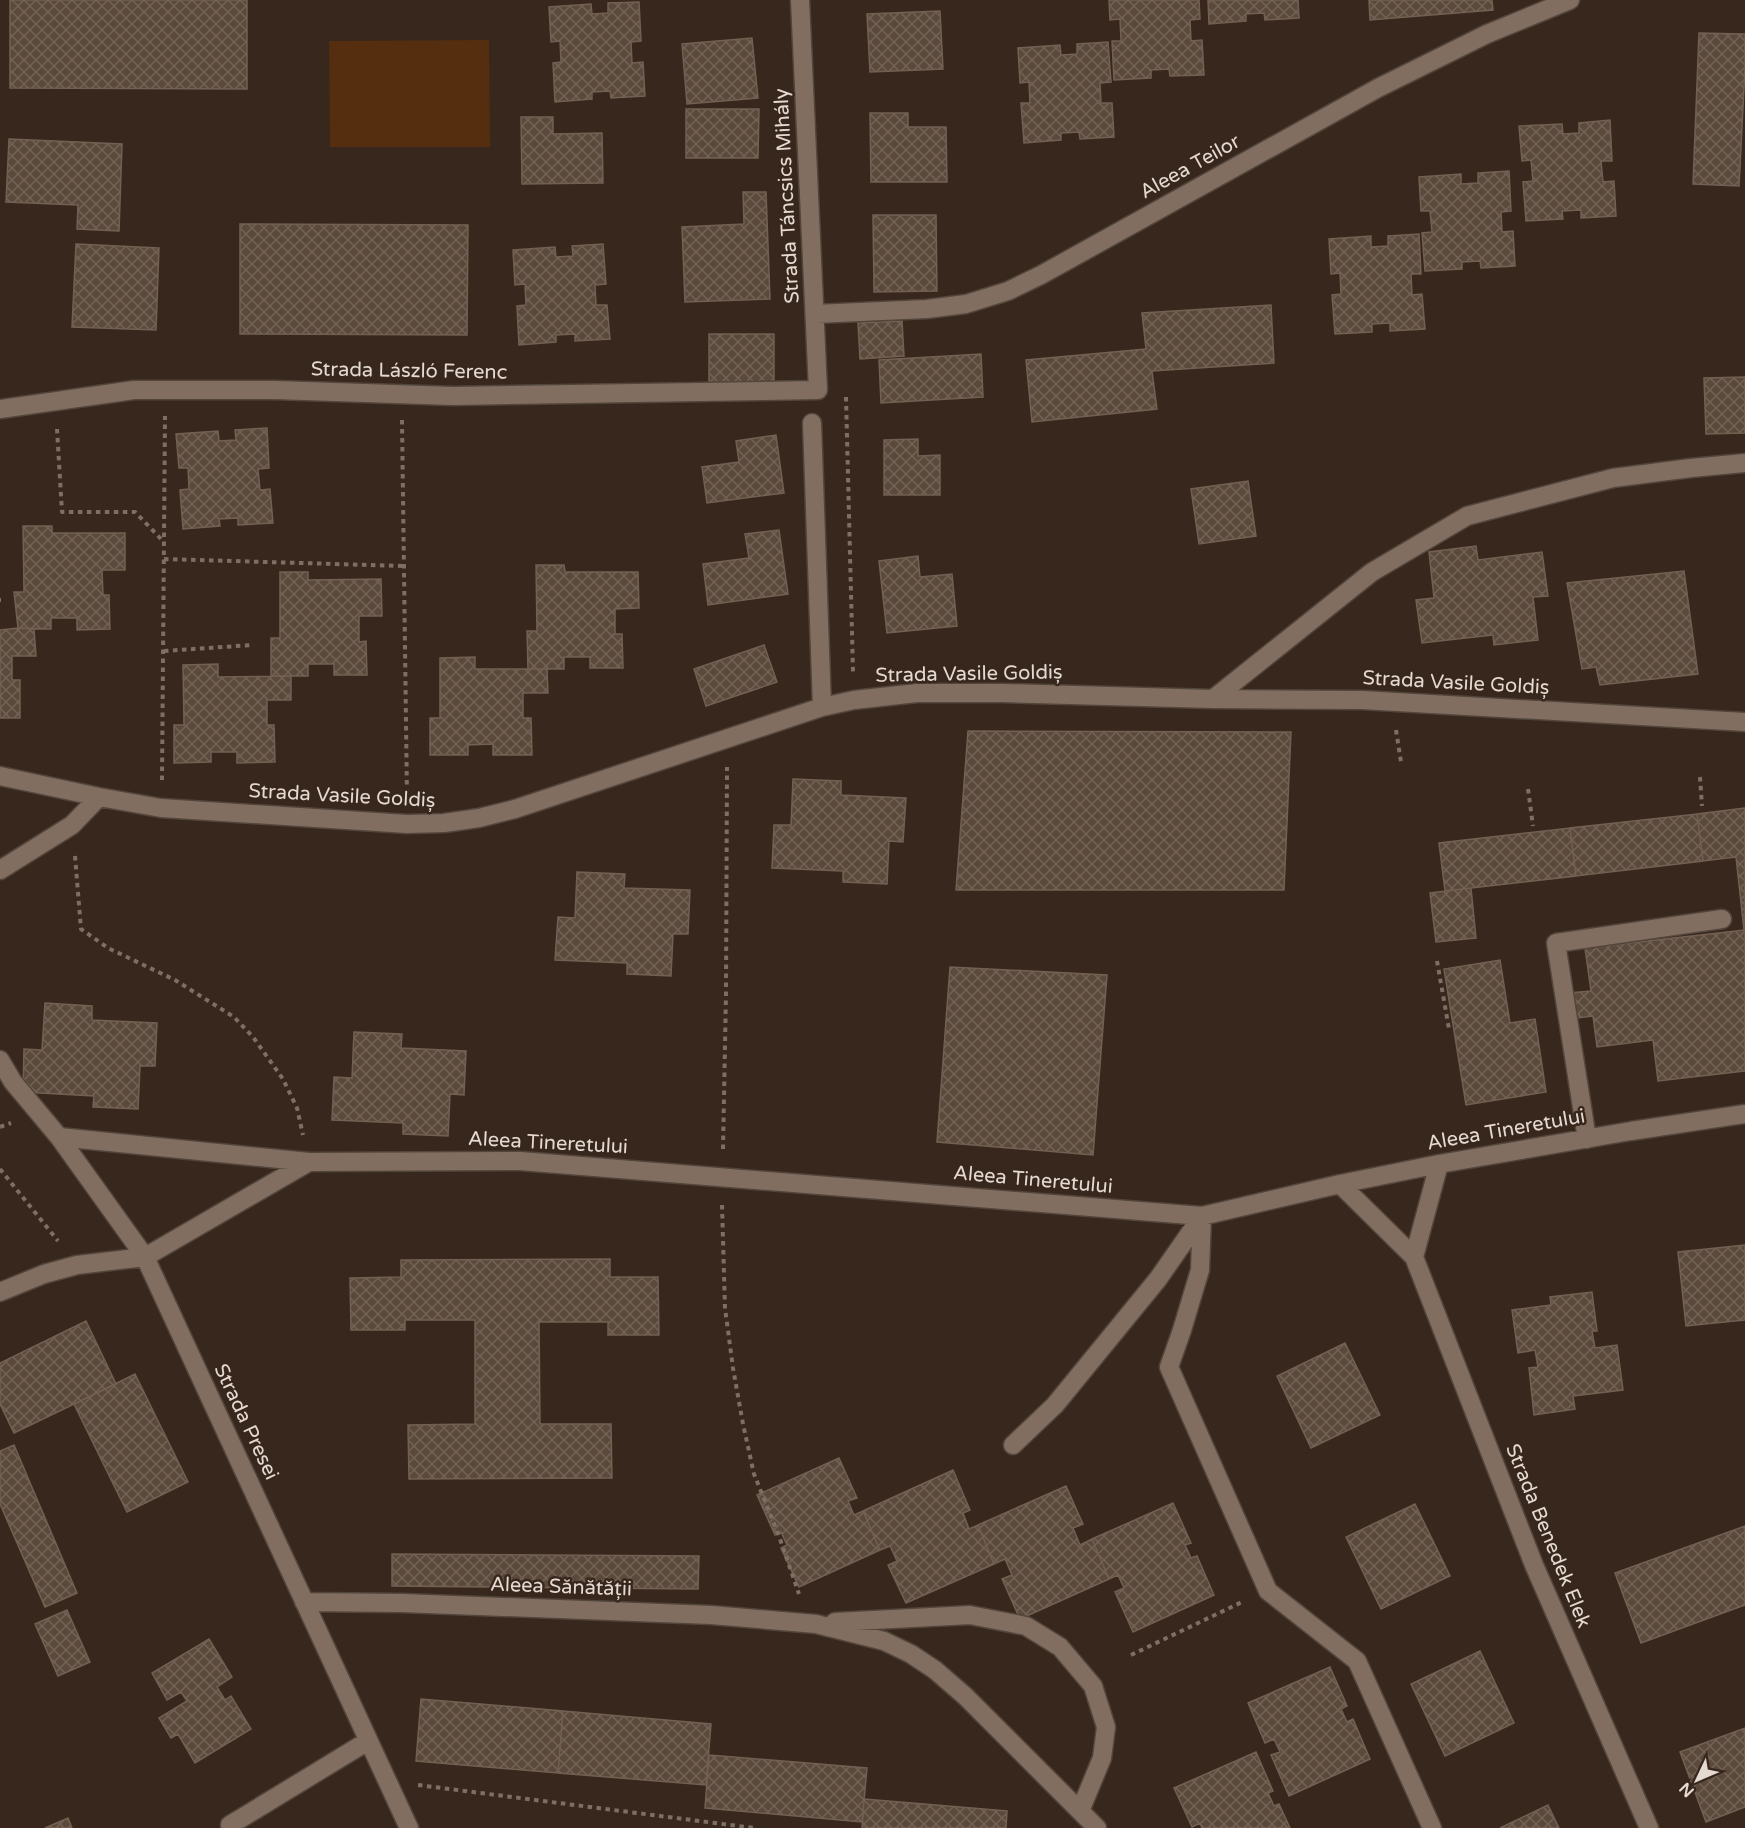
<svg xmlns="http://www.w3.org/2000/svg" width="1745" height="1828" font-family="'Varela Round',sans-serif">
	<defs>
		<pattern id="building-cross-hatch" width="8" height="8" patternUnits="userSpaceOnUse" patternTransform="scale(1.5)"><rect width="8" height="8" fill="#5b493c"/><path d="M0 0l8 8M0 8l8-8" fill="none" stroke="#726357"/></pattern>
	</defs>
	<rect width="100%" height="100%" fill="#38271c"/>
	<!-- pitch -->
	<path fill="#542e0f" d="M489,40L490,147H330L329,41Z"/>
	<!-- building -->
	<path fill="url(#building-cross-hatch)" stroke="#736053" stroke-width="1.5" d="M10,0H247V89L10,88Z
		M1109,0H1199L1200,19L1190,20L1191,41L1202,40L1204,75L1170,76L1169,69L1151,70V78L1114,80L1112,41H1121L1120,19L1110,20Z
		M1208,0H1298L1299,18L1265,20L1264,13L1246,14V21L1209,24Z
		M1369,0H1492L1493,10L1370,20Z
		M639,2L641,41L631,42L632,63L643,62L645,96L611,98L610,91L592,92V99L555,102L553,63L561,62L560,41L551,42L549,7L591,4L592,14L608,13V3Z
		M940,11L943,69L870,72L867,14Z
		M1699,33L1745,34V68L1739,186L1693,184Z
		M752,38L758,98L687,104L682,44Z
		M1108,42L1111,82L1100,83L1101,103H1112L1114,137L1080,139L1079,132L1061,133V140L1024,143L1021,103H1030L1029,82L1020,83L1018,48L1060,45L1061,55L1077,54V44Z
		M686,109H759L758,158H686Z
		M870,113H908V127H946L947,182H871Z
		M521,117H553V134L602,133L603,183L522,184Z
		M1610,120L1612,161H1601L1603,182L1614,181L1616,216L1581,218V210L1562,211L1563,219L1526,221L1523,182L1533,181L1531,160L1522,161L1519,126L1562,124L1563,134L1579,133V123Z
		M9,139L122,144L119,231L77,229L78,205L6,202Z
		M1509,171L1511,211L1501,212L1502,232L1513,231L1515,266L1481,268L1480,261L1462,262V269L1425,271L1422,233L1432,232L1430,211H1421L1419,177L1461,174V184L1478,183V173Z
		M743,192H766L770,299L685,302L682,227L744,224Z
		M873,215H936L937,291L874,292Z
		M240,224L468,225L467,335L240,334Z
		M1419,234L1421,274H1411L1412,295L1422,294L1425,329L1390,331V323L1372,324V332L1335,334L1332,295L1341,294L1340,273L1331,274L1329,239L1371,236V247L1388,246V236Z
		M76,244L159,248L156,330L72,327Z
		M603,244L606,284L595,285L596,305H607L610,339L575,341V334L556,335V342L519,345L517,306L526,305L525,284L515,285L513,250L555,247L556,257L573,256L572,246Z
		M1271,305L1274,363L1152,371L1157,409L1032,422L1026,360L1146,349L1142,313Z
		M902,321L904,356L860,359L858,323Z
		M709,334H774V382H709Z
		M981,354L983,397L881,403L879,360Z
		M1745,377V433L1706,434L1704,378Z
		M267,428L269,468L258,469L260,490L270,489L273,523L238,525V518L219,519L220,526L183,529L180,490L189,489L188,468H179L176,434L218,431L219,441L236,440L235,430Z
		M776,435L784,493L707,503L702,467L739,462L736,441Z
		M918,439V456L940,455V495H884V440Z
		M1248,481L1256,536L1199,544L1191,489Z
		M23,526H52V533H125V570H102L103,595H109L110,629L77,630V618H51V629L18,628L14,592H24Z
		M779,530L788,594L708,605L703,564L749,558L745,534Z
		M1476,546L1478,560L1542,552L1548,596L1533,597L1538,640L1494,645L1493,635L1422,643L1416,600L1434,598L1429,552Z
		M918,556L920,577L952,574L957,626L887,633L879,561Z
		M536,565H564L565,572H638L639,608L615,609V634H622L623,668H590V657H564V669H528L527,631H537Z
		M1684,571L1698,674L1600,685L1596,667L1582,669L1567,583Z
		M280,572H308V580L381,579L382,616H359V642L366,641L367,675H334V664H308V676H271V638H280Z
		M18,628L34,629L36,656H12V680H20V718H0V630Z
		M764,645L777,682L706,706L694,669Z
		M475,657V669H547L548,693H523V718H531L532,755H493V744L468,745V755H430V718H440V658Z
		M218,664V677L291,676V700H267V725H274L275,762L237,763V752H211V762L174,763V725H184L183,665Z
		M968,731L1291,732L1284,890H956Z
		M793,779L841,781V795L906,798L903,842L889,841L887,884L843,882V871L772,868L774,825H791Z
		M1745,808V930H1744L1736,857L1703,861L1697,814Z
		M1697,814L1703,861L1576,876L1570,828Z
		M1570,828L1576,876L1445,891L1439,843Z
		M577,872L625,874L624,888L690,890L688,934H673L671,976L627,974V963L555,960L558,917L575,918Z
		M1471,888L1476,938L1436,942L1430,893Z
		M1745,930V1071L1658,1081L1653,1040L1597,1047L1593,1016L1561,1020L1558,994L1591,991L1585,948Z
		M1500,960L1510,1023L1535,1019L1546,1092L1466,1105L1444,969Z
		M950,967L1107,975L1093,1155L937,1142Z
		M45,1003L92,1006V1020L157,1023L155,1066H140L138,1109L93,1107L94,1096L23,1092L24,1049L42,1050Z
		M354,1032L402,1034L401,1048L466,1051L464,1095L450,1094L448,1136L403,1134V1123L332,1120L334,1077L352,1078Z
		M1745,1245V1320L1686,1326L1678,1252Z
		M610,1259V1277H658L659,1335H608V1322H539L540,1424H611L612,1478L409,1479L408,1425L475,1424V1320H405V1330H351L350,1278L401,1277V1260Z
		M1592,1292L1597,1331H1592L1595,1348L1617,1345L1623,1390L1573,1396L1575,1409L1534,1415L1529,1368L1538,1367L1535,1350L1518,1353L1512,1310L1551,1305L1550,1297Z
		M86,1321L116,1384L14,1433L0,1404V1363Z
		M1345,1343L1380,1415L1311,1448L1277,1376Z
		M135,1374L188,1482L127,1512L74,1404Z
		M14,1445L77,1593L45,1607L0,1504V1451Z
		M839,1458L857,1498L848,1501L854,1515L863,1511L880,1550L799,1587L781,1548L787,1545L781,1532L775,1535L757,1495Z
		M953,1470L970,1510L963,1513L969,1529L978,1525L994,1564L906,1603L888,1565L897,1561L890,1546L880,1550L863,1511Z
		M1066,1486L1083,1524L1073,1528L1080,1545L1092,1539L1109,1579L1020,1619L1002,1579L1012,1575L1005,1559L994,1564L978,1525Z
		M1173,1503L1191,1543L1185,1545L1191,1558L1197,1556L1214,1595L1133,1632L1115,1592L1124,1588L1118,1575L1109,1579L1092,1539Z
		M1415,1504L1450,1576L1381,1609L1346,1537Z
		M1745,1526V1605L1641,1643L1615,1573Z
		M392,1554L699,1556L698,1589L392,1586Z
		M67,1610L90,1662L58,1676L35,1624Z
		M209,1639L232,1677L217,1687L225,1700L231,1696L251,1729L195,1763L178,1734L171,1738L159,1718L187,1701L181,1692L167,1700L152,1673Z
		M1480,1651L1514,1723L1445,1756L1411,1684Z
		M1330,1667L1347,1706L1341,1709L1347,1722L1353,1719L1370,1759L1289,1796L1271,1755L1280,1752L1274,1739L1265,1743L1248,1703Z
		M421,1699L563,1711L558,1773L416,1761Z
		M563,1711L711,1724L706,1785L558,1773Z
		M1745,1728V1807L1706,1822L1680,1752Z
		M1256,1752L1273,1791L1268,1793L1274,1806L1279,1804L1290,1828H1202L1200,1823L1192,1827L1174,1788Z
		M709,1755L867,1768L862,1822L705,1808Z
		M864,1799L1007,1811L1006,1828H862Z
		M1548,1805L1559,1828H1500Z
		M68,1818L72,1828H45Z"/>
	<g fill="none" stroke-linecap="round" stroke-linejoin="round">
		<!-- minor casing -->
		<g stroke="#52453b" stroke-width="21">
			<path id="minor" d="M815,314L927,309L966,304L1008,291L1041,275L1378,88L1487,34L1570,0
				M0,409L134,390H275L453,396L818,390L800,0
				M812,423L822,707
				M1213,699L1372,572L1467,516L1613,478L1691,468L1745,463
				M0,776L99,797L161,808L407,824L444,823L479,818L515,809L822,707L854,700L917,693H1003L1213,699L1362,700L1745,722
				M0,870L72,825L99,797
				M0,1060L13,1082L59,1137L145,1257L409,1828
				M59,1137L309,1162L520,1161L1202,1216L1340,1184L1439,1164L1631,1131L1745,1114
				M1587,1139L1556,943L1722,919
				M1340,1184L1414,1257L1534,1565L1649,1828
				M1202,1216L1200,1270L1182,1330L1169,1367L1268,1591L1357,1661L1432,1828
				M1414,1257L1439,1164
				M0,1292L44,1274L77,1265L145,1257L309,1162
				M1013,1445L1055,1405L1158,1279L1202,1216
				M304,1602L402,1603L711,1615L816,1624L884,1641L911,1654L935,1670L965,1696L1097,1828
				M835,1622L970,1615L1026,1626L1060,1647L1093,1686L1106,1727L1102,1758L1080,1811
				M230,1825L368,1741"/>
		</g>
		<!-- path -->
		<path stroke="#7d6f65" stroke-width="4" stroke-dasharray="4.5 4.5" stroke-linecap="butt" d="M846,397L853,672
			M402,420L407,797
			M57,429L62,512H135L164,542
			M164,559L403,566
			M0,600H1
			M164,651L252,645
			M1396,730L1401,762
			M1700,777L1702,806
			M162,780L165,416
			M1528,789L1533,826
			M75,856L81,929L108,948L175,980L234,1017L253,1037L283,1079L297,1108L303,1135
			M1437,961L1449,1029
			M0,1127L11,1123
			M723,1149L726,993L727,767
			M0,1169L58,1241
			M722,1205L725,1308L733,1368L743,1424L754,1474L779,1536L799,1594
			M1131,1655L1242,1602
			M418,1785L754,1828"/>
		<!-- minor -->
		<use href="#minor" stroke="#826e61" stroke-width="18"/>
	</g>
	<g text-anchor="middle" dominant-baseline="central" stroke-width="5" stroke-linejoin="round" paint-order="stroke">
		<!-- street labels -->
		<g font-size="20" fill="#e5dad2" stroke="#38271c">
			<text transform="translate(1190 167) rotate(-29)">Aleea Teilor</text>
			<text transform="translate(787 196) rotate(-93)">Strada Táncsics Mihály</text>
			<text transform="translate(409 371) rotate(1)">Strada László Ferenc</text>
			<text transform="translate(969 674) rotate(-1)">Strada Vasile Goldiș</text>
			<text transform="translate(1456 683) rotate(3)">Strada Vasile Goldiș</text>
			<text transform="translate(342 796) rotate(3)">Strada Vasile Goldiș</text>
			<text transform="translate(1506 1130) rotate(-10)">Aleea Tineretului</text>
			<text transform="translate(548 1143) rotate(3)">Aleea Tineretului</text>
			<text transform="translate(1033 1180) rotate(5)">Aleea Tineretului</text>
			<text transform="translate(246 1422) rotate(65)">Strada Presei</text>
			<text transform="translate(1548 1536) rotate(68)">Strada Benedek Elek</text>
			<text transform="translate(561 1587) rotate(2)">Aleea Sănătății</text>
		</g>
	</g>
	<!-- north arrow -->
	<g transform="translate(1697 1780) rotate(226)" stroke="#38271c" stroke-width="4.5" paint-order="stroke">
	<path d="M0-4.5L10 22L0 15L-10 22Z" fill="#e5dad2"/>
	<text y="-9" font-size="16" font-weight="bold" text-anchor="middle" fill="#e5dad2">N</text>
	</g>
</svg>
